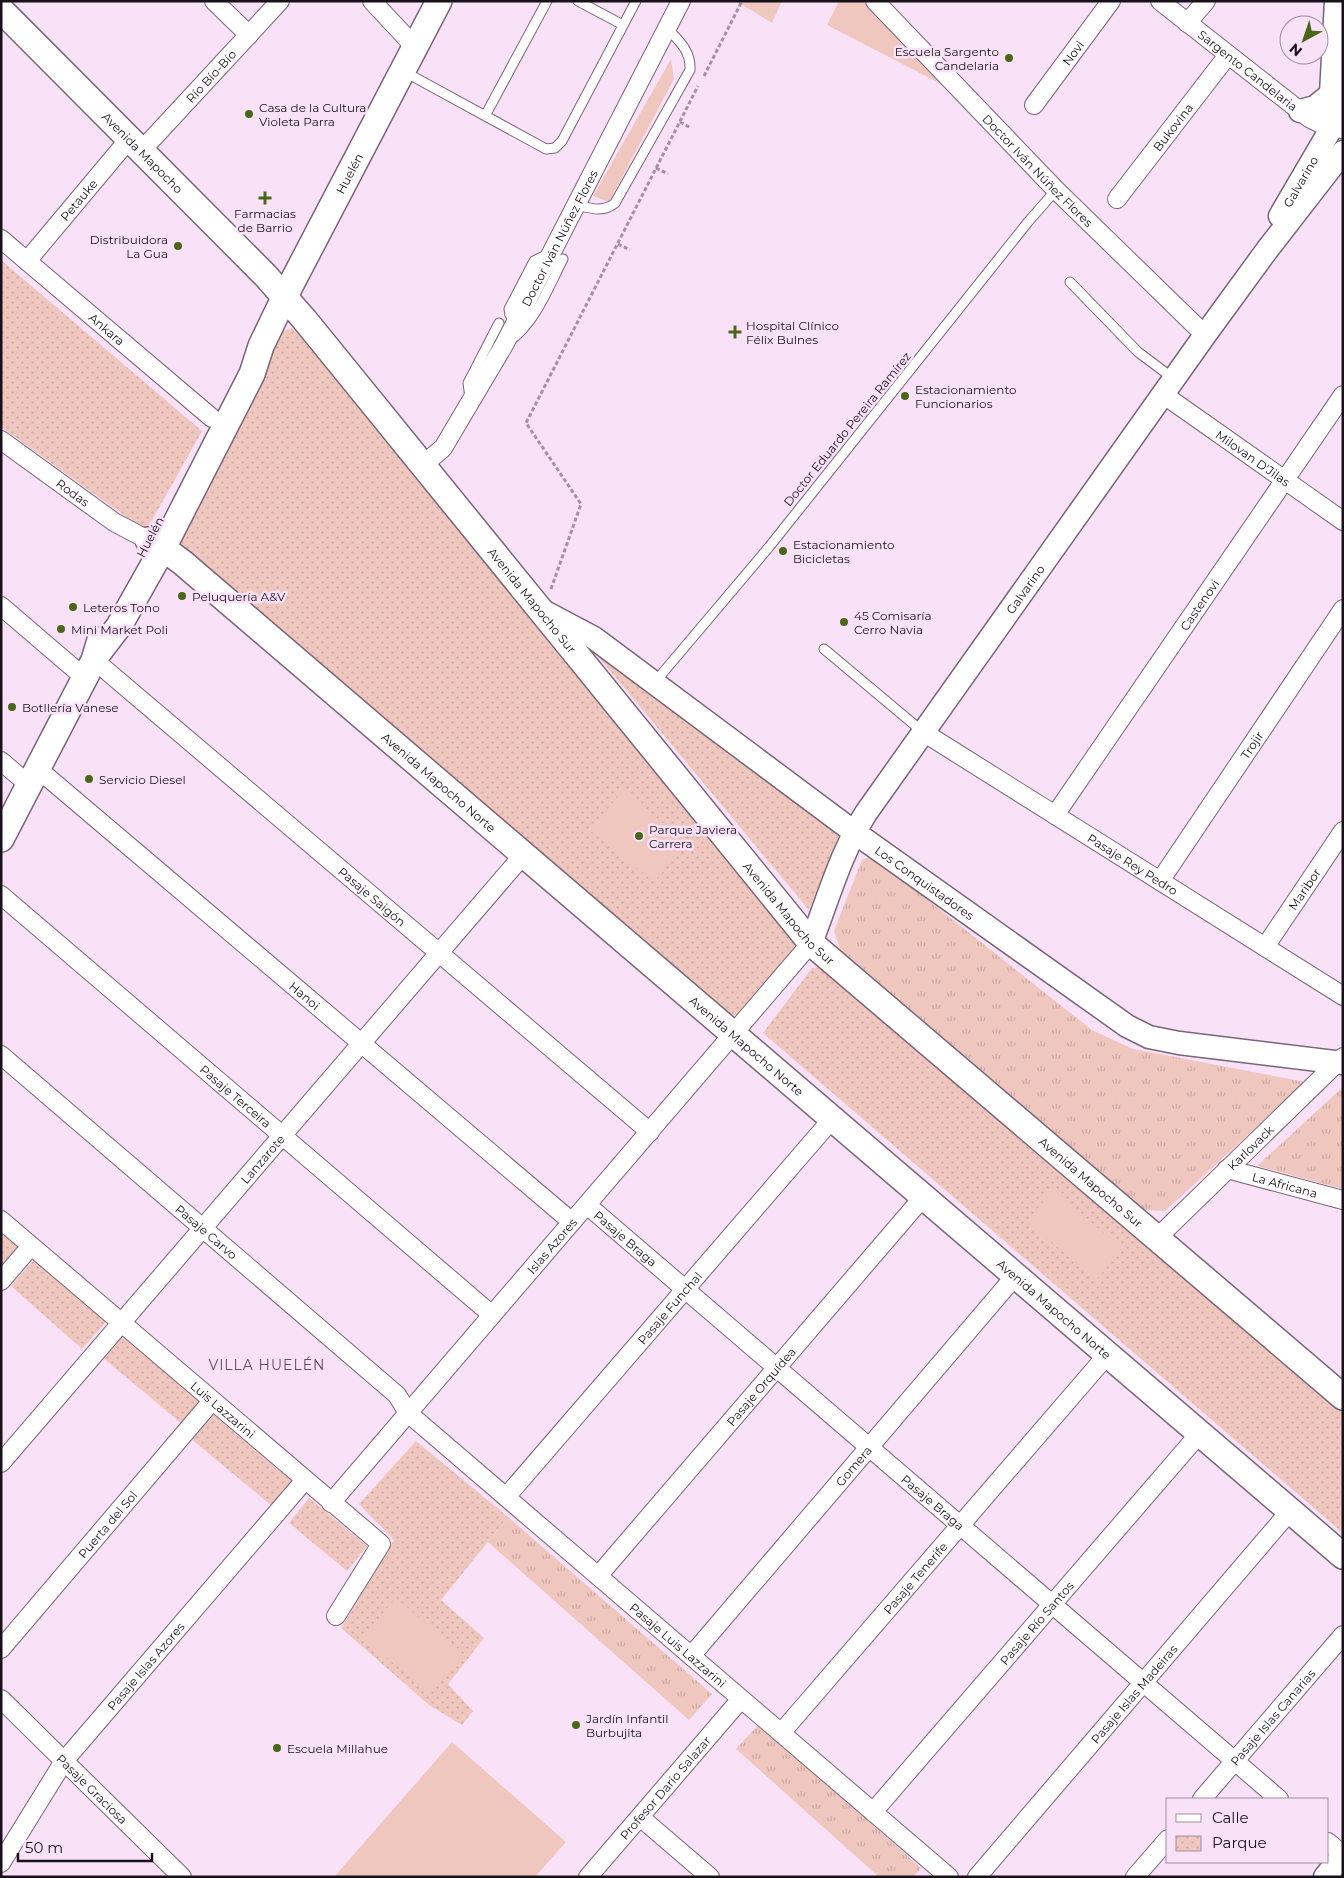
<svg xmlns="http://www.w3.org/2000/svg" width="1344" height="1878" font-family="Montserrat,sans-serif">
	<defs>
		<pattern id="grass-tufts" width="24" height="20" patternUnits="userSpaceOnUse" patternTransform="scale(1.25)"><rect width="24" height="20" fill="#efc7bf"/><path d="M3 7l-1-3M5 7V3M7 7l1-3M15 17l-1-3M17 17v-4M19 17l1-3" fill="none" stroke="#ccaaa4"/></pattern>
		<pattern id="park-dots" width="8" height="8" patternUnits="userSpaceOnUse" patternTransform="scale(1.25)"><rect width="8" height="8" fill="#efc7bf"/><path d="M2 2h.1M6 6h.1" fill="none" stroke="#ccaaa4" stroke-width="1.8" stroke-linecap="round"/></pattern>
	</defs>
	<rect width="100%" height="100%" fill="#f9e2f8"/>
	<!-- grass -->
	<path fill="url(#grass-tufts)" d="M872,856L1092,1030L1133,1049L1306,1082L1165,1211L1144,1210L840,949L834,931L862,860Z
		M1343,1087V1189L1257,1166Z
		M508,1517L712,1694L689,1720L488,1542Z
		M759,1724L921,1868L913,1877H879L736,1749Z"/>
	<!-- park -->
	<path fill="url(#park-dots)" d="M1,260L202,431L146,531L1,427Z
		M292,328L300,332L797,943V946L738,1015H730L181,548L182,530L280,335L283,331Z
		M592,649L841,829L809,910Z
		M829,967L1343,1413V1533L763,1033L812,968Z
		M1,1233L18,1247L1,1267Z
		M34,1260L106,1322L82,1349L11,1286Z
		M123,1333L202,1401L182,1424L102,1357Z
		M212,1413L293,1482L272,1506L190,1438Z
		M416,1441L508,1517L441,1600L484,1638L448,1684L473,1711L462,1725L429,1705L341,1628L394,1540L359,1504Z
		M309,1498L367,1546L347,1571L289,1523Z"/>
	<!-- garden -->
	<path fill="#efc7bf" d="M736,1H782L772,23Z
		M839,1H864L947,87L827,25Z
		M671,59L674,79L609,202L593,196Z
		M623,790L687,843L654,882L590,830Z
		M1053,1190L1123,1249L1096,1280L1027,1221Z
		M396,1598L463,1656L430,1694L362,1637Z
		M452,1742L566,1842L535,1877H334Z"/>
	<g fill="none" stroke-linecap="round" stroke-linejoin="round">
		<!-- service casing -->
		<g stroke="#796578" stroke-width="11">
			<path id="service" d="M578,1L623,25
				M403,71L546,149L555,148L562,141L636,1
				M485,116L547,1
				M576,205C590,208 603,213 615,203L690,70C691,51 680,42 668,29
				M1070,282L1138,352L1174,379
				M519,321L510,315L509,309L534,261L550,253
				M511,340C536,321 548,288 563,259
				M470,398L468,383L499,323
				M824,649L923,732
				M655,682L769,547L1028,222L1056,190"/>
		</g>
		<!-- minor casing -->
		<g stroke="#796578" stroke-width="20">
			<g id="minor">
				<path d="M214,1L249,35"/>
				<path d="M372,1L415,47"/>
				<path id="s1" d="M875,1L1056,190L1205,335"/>
				<path id="s2" d="M1160,1L1309,118L1323,125L1342,129"/>
				<path d="M1187,23L1206,1"/>
				<path id="s3" d="M1034,105L1111,1"/>
				<path id="s4" d="M142,150L280,1"/>
				<path id="s5" d="M1117,199L1228,55"/>
				<path id="s6" d="M1,239L212,418"/>
				<path id="s7" d="M27,261L130,138"/>
				<path id="s8" d="M1164,395L1343,521"/>
				<path id="s9" d="M1,440L114,522L148,540"/>
				<path id="s10" d="M424,464L443,448L504,345L681,1"/>
				<path d="M1,606L85,678"/>
				<path id="s11" d="M94,660L650,1132"/>
				<path id="s12" d="M923,732L1343,996"/>
				<path d="M1,761L29,785"/>
				<path id="s13" d="M38,769L572,1222"/>
				<path id="s14" d="M1055,815L1343,395"/>
				<path id="s15" d="M1160,881L1343,609"/>
				<path id="s16" d="M1,895L492,1315"/>
				<path id="s17" d="M1265,947L1343,831"/>
				<path id="s18" d="M1,1055L397,1395L408,1413L949,1877"/>
				<path id="s19" d="M1227,1169L1343,1200"/>
				<path id="s20" d="M587,1205L1279,1799"/>
				<path id="s21" d="M1,1220L381,1544L336,1616"/>
				<path id="s22" d="M1157,1238L1343,1057"/>
				<path d="M1,1281L31,1246"/>
				<path id="s23" d="M1,1463L524,854"/>
				<path id="s24" d="M506,1497L833,1118"/>
				<path id="s25" d="M331,1503L811,943"/>
				<path id="s26" d="M598,1576L924,1196"/>
				<path id="s27" d="M1,1649L212,1401"/>
				<path id="s28" d="M691,1656L1016,1275"/>
				<path id="s29" d="M1,1699L182,1877"/>
				<path id="s30" d="M781,1733L1108,1354"/>
				<path id="s31" d="M1202,1799L1343,1635"/>
				<path id="s32" d="M873,1812L1200,1433"/>
				<path d="M640,1817L710,1877"/>
				<path d="M1328,1842L1343,1855"/>
				<path id="s33" d="M1,1863L64,1761L305,1480"/>
				<path id="s34" d="M588,1877L741,1699"/>
				<path id="s35" d="M977,1877L1290,1511"/>
				<path d="M1135,1877L1168,1839"/>
			</g>
		</g>
		<!-- tertiary casing -->
		<g stroke="#796578" stroke-width="25">
			<g id="tertiary">
				<path d="M1300,111L1315,107L1331,94"/>
				<path d="M1332,127L1331,94L1336,1"/>
				<path id="s36" d="M1280,216L1332,127L1343,119"/>
				<path id="s37" d="M543,611L594,638L854,832L1127,1026L1149,1037L1179,1043L1343,1063"/>
				<path id="s38" d="M811,943C828,899 841,852 866,813L1205,335L1267,250L1343,152"/>
				<path d="M1325,1877L1343,1855"/>
			</g>
		</g>
		<!-- secondary casing -->
		<g stroke="#796578" stroke-width="28">
			<g id="secondary">
				<path id="s39" d="M1,10L265,275L304,319L811,943L1343,1397"/>
				<path id="s40" d="M148,540L163,548L183,563L1343,1556"/>
				<path id="s41" d="M96,656L119,626L163,548L252,374L261,346L285,296L439,1"/>
				<path d="M1,839L94,660L100,640"/>
			</g>
		</g>
		<!-- path -->
		<path stroke="#a492a3" stroke-width="3" stroke-dasharray="4 2.5" stroke-linecap="butt" d="M704,76L742,1
			M680,122L691,128
			M656,168L668,174
			M618,244L630,250
			M551,589L581,504L526,423L698,86"/>
		<!-- service -->
		<use href="#service" stroke="#fff" stroke-width="9"/>
		<!-- minor -->
		<use href="#minor" stroke="#fff" stroke-width="18"/>
		<!-- tertiary -->
		<use href="#tertiary" stroke="#fff" stroke-width="22"/>
		<!-- secondary -->
		<use href="#secondary" stroke="#fff" stroke-width="25"/>
	</g>
	<!-- markers -->
	<g fill="#4a6619" stroke="#f9e2f8" stroke-width="2">
		<circle cx="1009" cy="58" r="5"/>
		<circle cx="249" cy="114" r="5"/>
		<path d="M262.5 190.5h5v5h5v5h-5v5h-5v-5h-5v-5h5z"/>
		<circle cx="178" cy="246" r="5"/>
		<path d="M732.5 324.5h5v5h5v5h-5v5h-5v-5h-5v-5h5z"/>
		<circle cx="905" cy="396" r="5"/>
		<circle cx="783" cy="551" r="5"/>
		<circle cx="182" cy="596" r="5"/>
		<circle cx="73" cy="607" r="5"/>
		<circle cx="844" cy="622" r="5"/>
		<circle cx="61" cy="629" r="5"/>
		<circle cx="12" cy="707" r="5"/>
		<circle cx="89" cy="779" r="5"/>
		<circle cx="639" cy="836" r="5"/>
		<circle cx="576" cy="1725" r="5"/>
		<circle cx="277" cy="1748" r="5"/>
	</g>
	<g text-anchor="middle" dominant-baseline="central" stroke-width="5" stroke-linejoin="round" paint-order="stroke">
		<!-- poi labels -->
		<g font-size="12" fill="#191119" stroke="#f9e2f8" text-anchor="start">
			<text x="999" y="51" text-anchor="end">Escuela Sargento<tspan x="999" dy="14">Candelaria</tspan></text>
			<text x="259" y="107">Casa de la Cultura<tspan x="259" dy="14">Violeta Parra</tspan></text>
			<text x="265" y="213" text-anchor="middle">Farmacias<tspan x="265" dy="14">de Barrio</tspan></text>
			<text x="168" y="239" text-anchor="end">Distribuidora<tspan x="168" dy="14">La Gua</tspan></text>
			<text x="746" y="325">Hospital Clínico<tspan x="746" dy="14">Félix Bulnes</tspan></text>
			<text x="915" y="389">Estacionamiento<tspan x="915" dy="14">Funcionarios</tspan></text>
			<text x="793" y="544">Estacionamiento<tspan x="793" dy="14">Bicicletas</tspan></text>
			<text x="192" y="596">Peluquería A&amp;V</text>
			<text x="83" y="607">Leteros Tono</text>
			<text x="854" y="615">45 Comisaría<tspan x="854" dy="14">Cerro Navia</tspan></text>
			<text x="71" y="629">Mini Market Poli</text>
			<text x="22" y="707">Botllería Vanese</text>
			<text x="99" y="779">Servicio Diesel</text>
			<text x="649" y="829">Parque Javiera<tspan x="649" dy="14">Carrera</tspan></text>
			<text x="586" y="1718">Jardín Infantil<tspan x="586" dy="14">Burbujita</tspan></text>
			<text x="287" y="1748">Escuela Millahue</text>
		</g>
		<!-- street labels -->
		<g font-size="12" fill="#191119" stroke="#f9e2f8">
			<text stroke="none"><textPath href="#s3" startOffset="65">Novi</textPath></text>
			<text stroke="none"><textPath href="#s2" startOffset="112">Sargento Candelaria</textPath></text>
			<text stroke="none"><textPath href="#s4" startOffset="101">Río Bío-Bío</textPath></text>
			<text stroke="none"><textPath href="#s5" startOffset="91">Bukovina</textPath></text>
			<text stroke="none"><textPath href="#s39" startOffset="201">Avenida Mapocho</textPath></text>
			<text stroke="none"><textPath href="#s1" startOffset="235">Doctor Iván Núñez Flores</textPath></text>
			<text stroke="none"><textPath href="#s41" startOffset="546">Huelén</textPath></text>
			<text stroke="none"><textPath href="#s36" startOffset="40">Galvarino</textPath></text>
			<text stroke="none"><textPath href="#s7" startOffset="80">Petauke</textPath></text>
			<text stroke="none"><textPath href="#s10" startOffset="265">Doctor Iván Núñez Flores</textPath></text>
			<text stroke="none"><textPath href="#s6" startOffset="139">Ankara</textPath></text>
			<text transform="translate(847 429) rotate(-51)">Doctor Eduardo Pereira Ramírez</text>
			<text stroke="none"><textPath href="#s8" startOffset="109">Milovan D'Jilas</textPath></text>
			<text stroke="none"><textPath href="#s9" startOffset="89">Rodas</textPath></text>
			<text transform="translate(150 537) rotate(-62)">Huelén</text>
			<text stroke="none"><textPath href="#s38" startOffset="416">Galvarino</textPath></text>
			<text stroke="none"><textPath href="#s39" startOffset="795">Avenida Mapocho Sur</textPath></text>
			<text stroke="none"><textPath href="#s14" startOffset="255">Castenovi</textPath></text>
			<text stroke="none"><textPath href="#s15" startOffset="164">Trojir</textPath></text>
			<text stroke="none"><textPath href="#s40" startOffset="379">Avenida Mapocho Norte</textPath></text>
			<text stroke="none"><textPath href="#s12" startOffset="248">Pasaje Rey Pedro</textPath></text>
			<text stroke="none"><textPath href="#s37" startOffset="469">Los Conquistadores</textPath></text>
			<text stroke="none"><textPath href="#s17" startOffset="70">Maribor</textPath></text>
			<text stroke="none"><textPath href="#s11" startOffset="365">Pasaje Saigón</textPath></text>
			<text stroke="none"><textPath href="#s39" startOffset="1200">Avenida Mapocho Sur</textPath></text>
			<text stroke="none"><textPath href="#s13" startOffset="350">Hanoi</textPath></text>
			<text stroke="none"><textPath href="#s40" startOffset="784">Avenida Mapocho Norte</textPath></text>
			<text stroke="none"><textPath href="#s16" startOffset="309">Pasaje Terceira</textPath></text>
			<text stroke="none"><textPath href="#s22" startOffset="130">Karlovack</textPath></text>
			<text stroke="none"><textPath href="#s23" startOffset="401">Lanzarote</textPath></text>
			<text stroke="none"><textPath href="#s39" startOffset="1605">Avenida Mapocho Sur</textPath></text>
			<text stroke="none"><textPath href="#s19" startOffset="60">La Africana</textPath></text>
			<text stroke="none"><textPath href="#s18" startOffset="271">Pasaje Carvo</textPath></text>
			<text stroke="none"><textPath href="#s20" startOffset="51">Pasaje Braga</textPath></text>
			<text stroke="none"><textPath href="#s25" startOffset="339">Islas Azores</textPath></text>
			<text stroke="none"><textPath href="#s24" startOffset="250">Pasaje Funchal</textPath></text>
			<text stroke="none"><textPath href="#s40" startOffset="1189">Avenida Mapocho Norte</textPath></text>
			<text stroke="none"><textPath href="#s26" startOffset="250">Pasaje Orquídea</textPath></text>
			<text stroke="none"><textPath href="#s21" startOffset="292">Luis Lazzarini</textPath></text>
			<text stroke="none"><textPath href="#s28" startOffset="250">Gomera</textPath></text>
			<text stroke="none"><textPath href="#s20" startOffset="456">Pasaje Braga</textPath></text>
			<text stroke="none"><textPath href="#s27" startOffset="164">Puerta del Sol</textPath></text>
			<text stroke="none"><textPath href="#s30" startOffset="205">Pasaje Tenerife</textPath></text>
			<text stroke="none"><textPath href="#s32" startOffset="250">Pasaje Río Santos</textPath></text>
			<text stroke="none"><textPath href="#s18" startOffset="899">Pasaje Luis Lazzarini</textPath></text>
			<text stroke="none"><textPath href="#s33" startOffset="245">Pasaje Islas Azores</textPath></text>
			<text stroke="none"><textPath href="#s35" startOffset="241">Pasaje Islas Madeiras</textPath></text>
			<text stroke="none"><textPath href="#s31" startOffset="108">Pasaje Islas Canarias</textPath></text>
			<text stroke="none"><textPath href="#s29" startOffset="128">Pasaje Graciosa</textPath></text>
			<text stroke="none"><textPath href="#s34" startOffset="118">Profesor Darío Salazar</textPath></text>
		</g>
		<!-- neighbourhood labels -->
		<g font-size="14" letter-spacing="1" fill="#604d60" stroke="#f9e2f8">
			<text x="267" y="1365">VILLA HUELÉN</text>
		</g>
	</g>
	<!-- border -->
	<rect width="1344" height="1878" fill="none" stroke="#191119" stroke-width="5"/>
	<!-- legend -->
	<rect x="1166" y="1798" width="162" height="65" fill="#f9e2f8" stroke="#9f8e9f"/>
	<rect x="1176" y="1814" width="25" height="8" fill="#ffffff" stroke="#9f8e9f"/>
	<text x="1212" y="1823" font-size="15" fill="#191119">Calle</text>
	<rect x="1176" y="1836" width="25" height="15" fill="url(#park-dots)" stroke="#9f8e9f"/>
	<text x="1212" y="1848" font-size="15" fill="#191119">Parque</text>
	<!-- north arrow -->
	<g transform="translate(1304 40) rotate(220)"><circle r="24" fill="#f9e2f8" stroke="#9f8e9f"/>
	<path d="M0-4L9 19L0 12L-9 19Z" fill="#4a6619"/>
	<text y="-8" font-size="14" font-weight="bold" text-anchor="middle" fill="#191119">N</text>
	</g>
	<!-- scale -->
	<path d="M18 1853v8h134v-8" fill="none" stroke="#191119" stroke-width="2.5"/>
	<text x="25" y="1853" font-size="15" fill="#191119" stroke="#f9e2f8" stroke-width="4" paint-order="stroke">50 m</text>
</svg>
